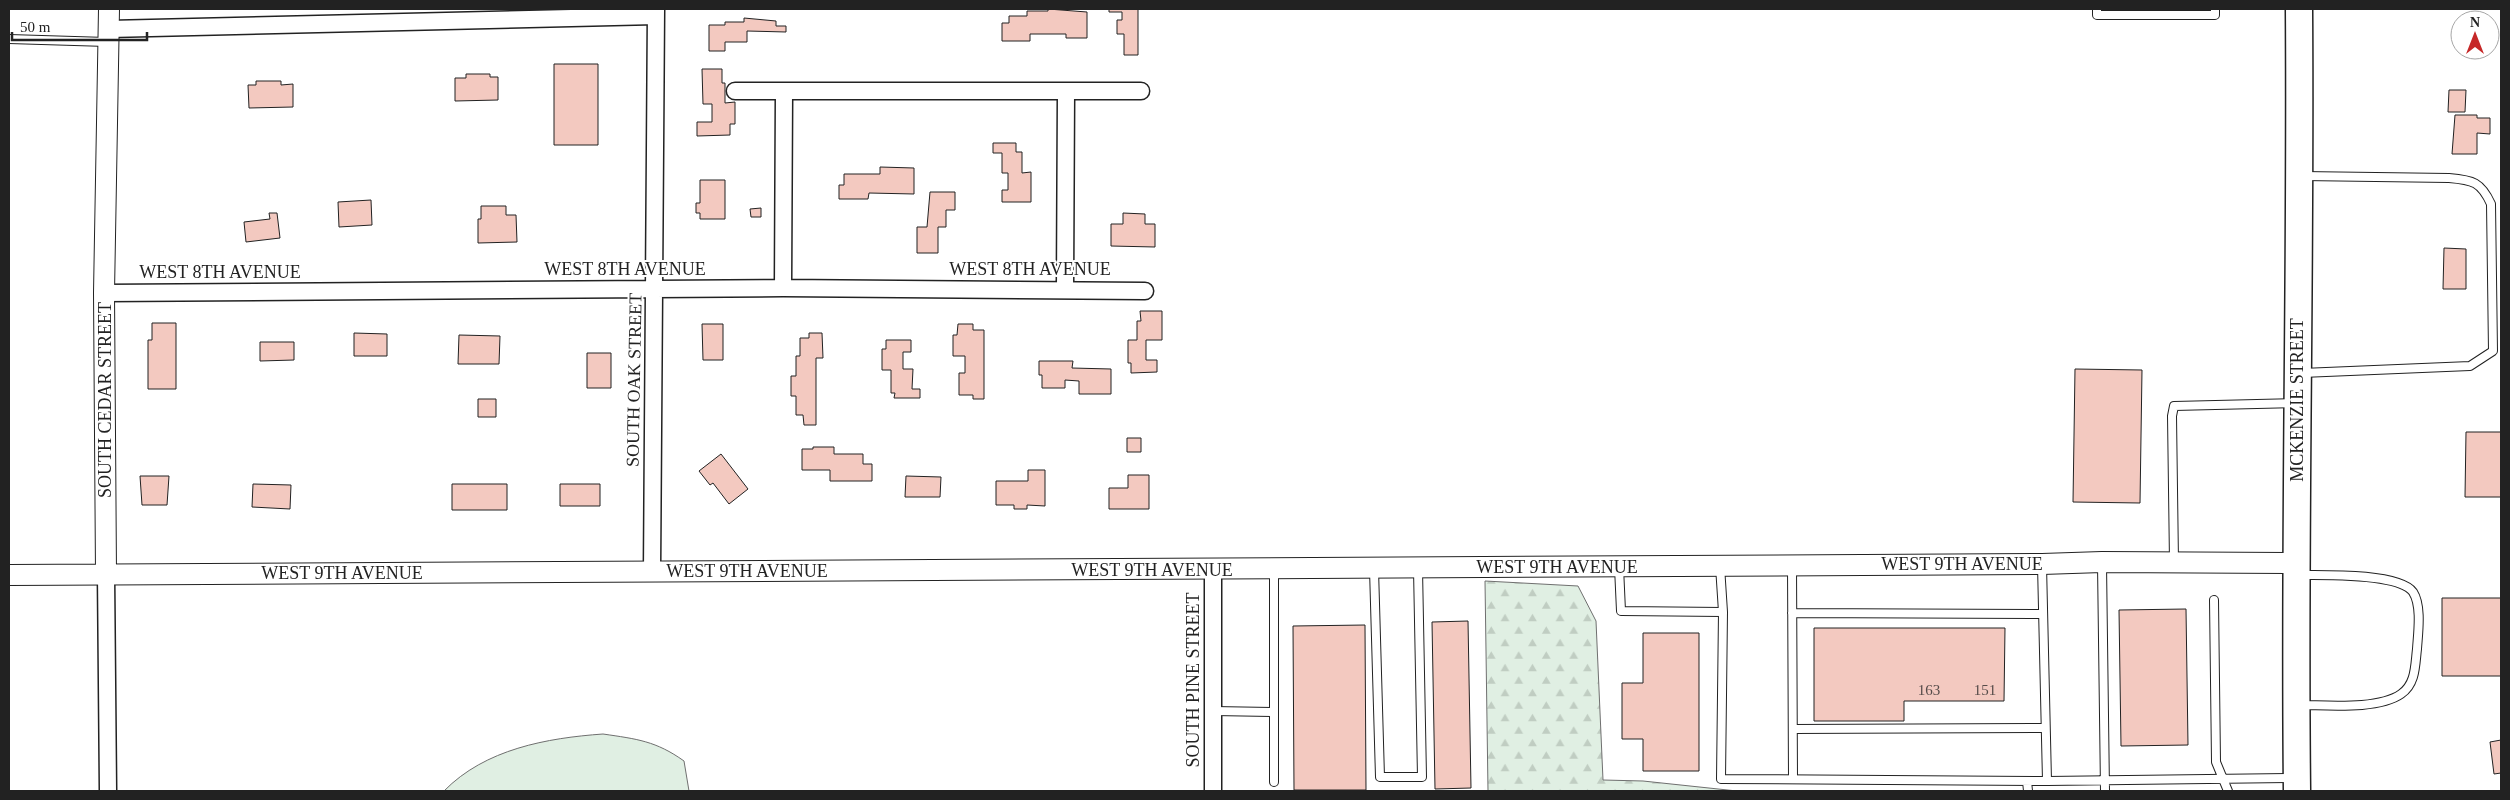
<svg xmlns="http://www.w3.org/2000/svg" width="2510" height="800" font-family="Georgia,serif">
	<defs>
		<pattern id="forest-firs" width="22" height="20" patternUnits="userSpaceOnUse" patternTransform="scale(1.25)"><rect width="22" height="20" fill="#e0efe3"/><path d="M5 1l3.5 6h-7zM16 11l3.5 6h-7z" fill="#c0cdc2"/></pattern>
	</defs>
	<rect width="100%" height="100%" fill="#fff"/>
	<!-- forest -->
	<path fill="url(#forest-firs)" stroke="#6f6f6f" d="M1485,581L1578,586L1596,621L1603,780L1643,781L1737,791H1488Z"/>
	<!-- pitch -->
	<path fill="#e0efe3" stroke="#6f6f6f" d="M603,734C637,739 656,741 684,761L689,791H444C485,749 547,738 603,734Z"/>
	<!-- building -->
	<path fill="#f3c9c0" stroke="#222" d="M1048,9L1087,12V38H1066V34H1030V41H1002V23H1009V16H1027V11H1048Z
		M1109,9H1138V55H1124V34H1117V20H1122V12H1109Z
		M744,18L776,21V26H786V32L747,31V42H725V51H709V25H725V22H744Z
		M554,64H598V145H554Z
		M702,69H722V83H725V103L735,102V124H730V135L697,136V122H712V104H703Z
		M466,74H490V77H498V100L455,101V78H466Z
		M256,81H281V85L293,84V107L249,108L248,85H256Z
		M2449,90H2466L2465,112H2448Z
		M2455,115H2477V118H2490V134L2477,133V154H2452Z
		M993,143H1016V152H1022V173L1031,172V202H1002V190H1008V173H1002V153H993Z
		M880,167L914,168V194L869,193L868,199H839V185H844V174H880Z
		M700,180H725V219H700V213H696V203H700Z
		M930,192H955V210H946V227H938V253H917V227H927Z
		M371,200L372,225L339,227L338,202Z
		M481,206H506V215H516L517,242L478,243V219H481Z
		M761,208V217H751L750,209Z
		M269,213H277L280,238L246,242L244,222L270,219Z
		M1123,213L1145,214V224H1155V247L1111,246V224H1123Z
		M2444,248L2466,249V289H2443Z
		M1140,311H1162V340H1146V360H1157V372L1131,373V363H1128V340H1137V321H1141Z
		M152,323H176V389H148V340H152Z
		M702,324H723V360H703Z
		M958,324H973V330H984V399H973V395H959V373H965V356H953V335H957Z
		M354,333L387,334V356H354Z
		M809,333H822L823,358H816V425H804L803,415H796V396H791V376H796V356H800V338H809Z
		M459,335L500,336L499,364H458Z
		M886,340H911V352H903V369H913L912,389H920V398H894L895,393H891V370H882V349H886Z
		M260,342H294V360L260,361Z
		M587,353H611V388H587Z
		M1039,361H1073L1072,368L1111,369V394H1079V381L1065,380V388H1042V375H1039Z
		M2075,369L2142,370L2140,503L2073,502Z
		M478,399H496V417H478Z
		M2466,432H2501V497H2465Z
		M1127,438H1141V452H1127Z
		M813,447H834V454H863V464H872V481H830V470H802V449H813Z
		M721,454L748,489L729,504L713,483L710,485L699,471Z
		M1028,470H1045V506L1027,505V509H1014V505H996V481H1028Z
		M1128,475H1149V509H1109V488H1128Z
		M140,476H169L167,505H142Z
		M906,476L941,477L940,497H905Z
		M253,484L291,485L290,509L252,507Z
		M452,484H507V510H452Z
		M560,484H600V506H560Z
		M2442,598H2501V676H2442Z
		M2186,609L2188,745L2121,746L2119,610Z
		M1468,621L1471,788L1435,789L1432,622Z
		M1365,625L1366,790H1294L1293,626Z
		M1814,628H2005L2004,701H1904V721H1814Z
		M1643,633H1699V771H1643V739H1622V683H1643Z
		M2501,740V773L2494,774L2490,742Z"/>
	<g fill="none" stroke-linecap="round" stroke-linejoin="round">
		<!-- service casing -->
		<g stroke="#222" stroke-width="10">
			<path id="service" d="M2097,9V15H2215V9
				M9,39L107,42
				M2302,373L2470,366L2493,351L2491,204C2481,182 2473,180 2449,178L2302,176
				M2174,562L2172,416L2174,406L2294,403
				M2102,564L2105,791
				M2042,565L2047,781L2292,778
				M1720,566L1723,612L1721,779L2047,781
				M1792,566L1793,779
				M1619,567L1621,611L1723,612
				M1374,569L1380,777H1422L1418,569
				M2214,600L2216,762L2228,791
				M1792,613L2043,614
				M2299,705C2327,705 2378,710 2401,694C2416,684 2415,665 2417,649C2418,633 2422,606 2413,592C2399,573 2324,575 2301,575
				M1213,711L1274,712V569
				M1274,712V782
				M1793,729L2045,728
				M2027,781L2028,791"/>
		</g>
		<!-- minor casing -->
		<g stroke="#222" stroke-width="19">
			<path id="minor" d="M109,29L656,16
				M735,91H1141
				M783,288L784,92
				M1065,289L1066,92
				M104,293L783,288L1145,291
				M652,572L656,9
				M106,574L108,791
				M1213,791V570"/>
		</g>
		<!-- tertiary casing -->
		<g stroke="#222" stroke-width="22">
			<path id="tertiary" d="M106,574L104,293L109,9
				M9,575L2042,564L2102,562L2296,563"/>
		</g>
		<!-- primary casing -->
		<g stroke="#222" stroke-width="29">
			<path id="primary" d="M2297,791C2294,530 2301,270 2299,9"/>
		</g>
		<!-- service -->
		<use href="#service" stroke="#fff" stroke-width="8"/>
		<!-- minor -->
		<use href="#minor" stroke="#fff" stroke-width="16"/>
		<!-- tertiary -->
		<use href="#tertiary" stroke="#fff" stroke-width="20"/>
		<!-- primary -->
		<use href="#primary" stroke="#fff" stroke-width="26"/>
	</g>
	<g text-anchor="middle" dominant-baseline="central" stroke-width="4" stroke-linejoin="round" paint-order="stroke">
		<!-- number labels -->
		<g font-size="15" fill="#564c4a">
			<text x="1929" y="690">163</text>
			<text x="1985" y="690">151</text>
		</g>
		<!-- street labels -->
		<g font-size="18" fill="#222" stroke="#fff">
			<text x="625" y="269">WEST 8TH AVENUE</text>
			<text x="1030" y="269">WEST 8TH AVENUE</text>
			<text x="220" y="272">WEST 8TH AVENUE</text>
			<text transform="translate(634 380) rotate(-89)">SOUTH OAK STREET</text>
			<text transform="translate(105 400) rotate(-90)">SOUTH CEDAR STREET</text>
			<text transform="translate(2297 400) rotate(-90)">MCKENZIE STREET</text>
			<text x="1962" y="564">WEST 9TH AVENUE</text>
			<text x="1557" y="567">WEST 9TH AVENUE</text>
			<text x="1152" y="570">WEST 9TH AVENUE</text>
			<text x="747" y="571">WEST 9TH AVENUE</text>
			<text x="342" y="573">WEST 9TH AVENUE</text>
			<text transform="translate(1193 680) rotate(-90)">SOUTH PINE STREET</text>
		</g>
	</g>
	<!-- border -->
	<rect width="2510" height="800" fill="none" stroke="#222222" stroke-width="20"/>
	<!-- north arrow -->
	<g transform="translate(2475 35)"><circle r="24" fill="#ffffff" stroke="#a7a7a7"/>
	<path d="M0-4L9 19L0 12L-9 19Z" fill="#c62828"/>
	<text y="-8" font-size="14" font-weight="bold" text-anchor="middle" fill="#222222">N</text>
	</g>
	<!-- scale -->
	<path d="M12 32v8h135v-8" fill="none" stroke="#222222" stroke-width="2.5"/>
	<text x="20" y="32" font-size="15" fill="#222222" stroke="#ffffff" stroke-width="4" paint-order="stroke">50 m</text>
</svg>
